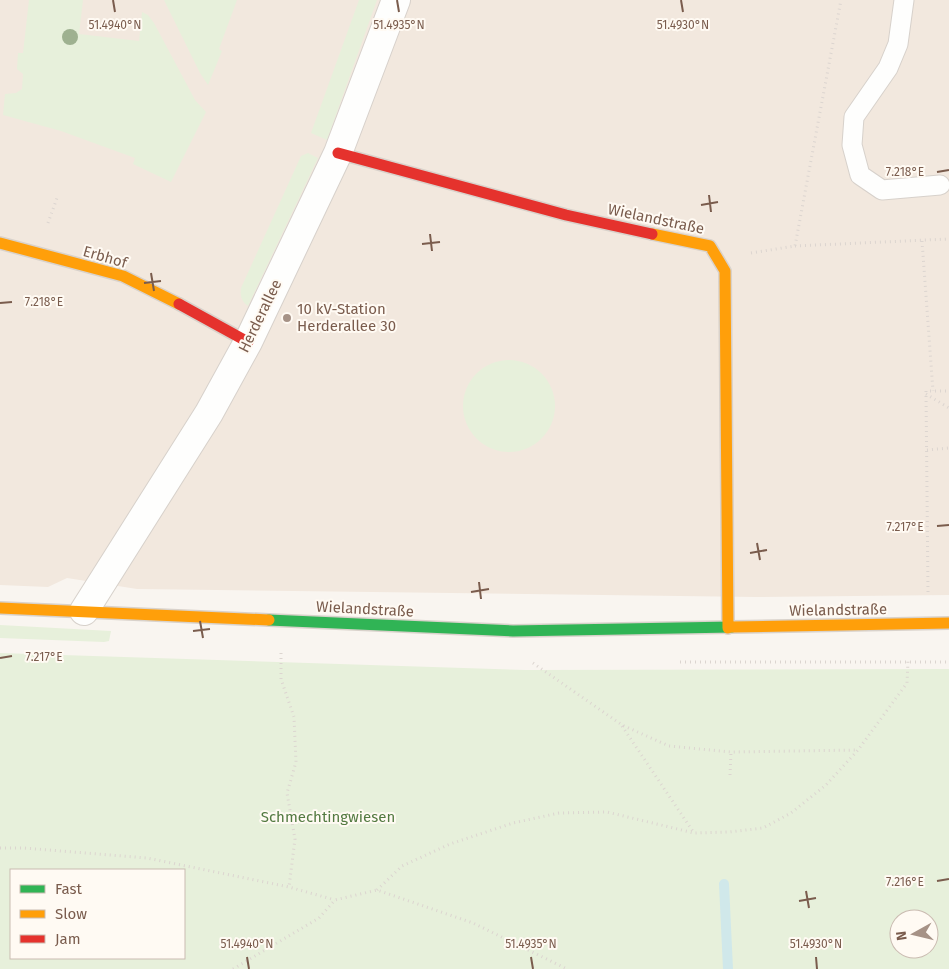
<svg xmlns="http://www.w3.org/2000/svg" width="949" height="969" font-family="'Fira Sans',sans-serif">
	<rect width="100%" height="100%" fill="#f9f5f0"/>
	<!-- residential -->
	<path fill="#f2e8de" d="M0,0H949V595L755,597L137,589L67,578L48,587L0,585Z"/>
	<!-- green -->
	<path fill="#e7f0db" fill-rule="evenodd" d="M29,0H83L79,34L139,41L142,12L148,15L154,23L195,100L206,112L171,182L133,164L135,158L61,131L3,115L5,94L16,93L22,89L23,74L17,69L18,53H23Z
		M164,0H237L219,49L222,51L208,85L200,73Z
		M359,0H377L327,140L311,133Z
		M308,153L318,158L248,306C241,301 240,296 241,288L301,156Z
		M463 406a46 46 0 1 1 92 0a46 46 0 1 1-92 0Z
		M0,625L111,631L109,641L104,642L0,638Z
		M0,653L526,670L949,669V969H0ZM11,870H184V958H11ZM899,919H929V949H899Z"/>
	<g fill="none" stroke-linecap="round" stroke-linejoin="round">
		<!-- stream -->
		<path stroke="#d0e8ea" stroke-width="10" d="M724,884L728,969"/>
		<!-- lane casing -->
		<g stroke="#d7d1cb" stroke-width="21">
			<path id="lane" d="M904,0L898,44L888,68L854,117L852,145L860,175L882,190L940,185"/>
		</g>
		<!-- street casing -->
		<g stroke="#d7d1cb" stroke-width="30">
			<path id="street" d="M84,611L209,413L248,342L338,153L396,0"/>
		</g>
		<!-- fast casing -->
		<g stroke="#d9d2cb" stroke-width="14">
			<path id="fast" d="M269,620L513,631L732,627"/>
		</g>
		<!-- slow casing -->
		<g stroke="#d9d2cb" stroke-width="14">
			<path id="slow" d="M652,234L710,246L725,271L728,628
				M0,243L123,276L179,304
				M0,608L269,620
				M732,627L949,623"/>
		</g>
		<!-- jam casing -->
		<g stroke="#d9d2cb" stroke-width="14">
			<path id="jam" d="M338,153L566,215L652,234
				M179,304L248,342"/>
		</g>
		<!-- path -->
		<path stroke="#dcd5d0" stroke-width="3" stroke-dasharray="1 4" stroke-linecap="butt" d="M48,223L57,198
			M922,241L933,391
			M795,246L949,239
			M751,253L795,246L841,0
			M926,394L949,408
			M927,450L949,448
			M928,592L926,391H949
			M281,653V679L294,717L296,762L287,793L295,839L289,887
			M680,662H949
			M533,663L622,725L669,746L731,752L858,750
			M622,726L694,833
			M730,775L731,752
			M0,848H24L147,858L289,887L335,900
			M377,890L402,866L450,844L513,823L559,813L607,812L694,833L729,832L763,828L791,813L826,785L858,750L907,683L908,661
			M233,969L319,918L335,900L377,890L473,923L567,969"/>
		<!-- lane -->
		<use href="#lane" stroke="#fefefd" stroke-width="19"/>
		<!-- street -->
		<use href="#street" stroke="#fefefd" stroke-width="28"/>
		<!-- fast -->
		<use href="#fast" stroke="#30b455" stroke-width="11"/>
		<!-- slow -->
		<use href="#slow" stroke="#ff9f0a" stroke-width="11"/>
		<!-- jam -->
		<use href="#jam" stroke="#e5322d" stroke-width="11"/>
	</g>
	<!-- trees -->
	<circle fill="#9eb190" cx="70" cy="37" r="8"/>
	<!-- ticks -->
	<path fill="none" stroke="#7a5c4d" stroke-width="2" d="M113,0L115,12M397,0L399,12M681,0L683,12M937,172L949,170M709,195L711,212M701,205L718,202M430,234L432,251M422,244L440,242M151,273L154,291M144,283L161,281M0,303L12,302M937,526L949,525M757,543L760,560M750,553L767,550M479,582L481,599M471,592L489,589M200,621L203,638M193,631L210,629M0,658L12,656M937,881L949,879M806,891L809,908M799,901L816,898M247,957L249,969M531,957L533,969M816,957L817,969"/>
	<!-- markers -->
	<circle fill="#a69286" stroke="#fffaf3" stroke-width="2" cx="287" cy="318" r="5"/>
	<g text-anchor="middle" dominant-baseline="central" stroke-width="4" stroke-linejoin="round" paint-order="stroke">
		<!-- street labels -->
		<g font-size="15" fill="#7a5c4d" stroke="#fffaf3">
			<text transform="translate(656 219) rotate(12)">Wielandstraße</text>
			<text transform="translate(105 257) rotate(16)">Erbhof</text>
			<text transform="translate(260 316) rotate(-64)">Herderallee</text>
			<text transform="translate(365 609) rotate(3)">Wielandstraße</text>
			<text transform="translate(838 610) rotate(-1)">Wielandstraße</text>
		</g>
		<!-- poi labels -->
		<g font-size="15" fill="#7a5c4d" stroke="#fffaf3" text-anchor="start">
			<text x="297" y="309">10 kV-Station<tspan x="297" dy="17">Herderallee 30</tspan></text>
		</g>
		<!-- park labels -->
		<g font-size="15" fill="#537a41" stroke="#fffaf3">
			<text x="328" y="817">Schmechtingwiesen</text>
		</g>
	</g>
	<g font-size="12" text-anchor="middle" fill="#7a5c4d" stroke="#fffaf3" stroke-width="4" stroke-linejoin="round" paint-order="stroke">
		<text x="115" y="29">51.4940°N</text>
		<text x="399" y="29">51.4935°N</text>
		<text x="683" y="29">51.4930°N</text>
		<text x="905" y="176">7.218°E</text>
		<text x="44" y="306">7.218°E</text>
		<text x="905" y="531">7.217°E</text>
		<text x="44" y="661">7.217°E</text>
		<text x="905" y="886">7.216°E</text>
		<text x="247" y="948">51.4940°N</text>
		<text x="531" y="948">51.4935°N</text>
		<text x="816" y="948">51.4930°N</text>
	</g>
	<!-- legend -->
	<rect x="10" y="869" width="175" height="90" fill="#fffaf3" stroke="#cabbb1"/>
	<rect x="20" y="885" width="25" height="8" fill="#30b455" stroke="#cabbb1"/>
	<text x="55" y="894" font-size="15" fill="#7a5c4d">Fast</text>
	<rect x="20" y="910" width="25" height="8" fill="#ff9f0a" stroke="#cabbb1"/>
	<text x="55" y="919" font-size="15" fill="#7a5c4d">Slow</text>
	<rect x="20" y="935" width="25" height="8" fill="#e5322d" stroke="#cabbb1"/>
	<text x="55" y="944" font-size="15" fill="#7a5c4d">Jam</text>
	<!-- north arrow -->
	<g transform="translate(914 934) rotate(262)"><circle r="24" fill="#fffaf3" stroke="#cabbb1"/>
	<path d="M0-4L9 19L0 12L-9 19Z" fill="#a69286"/>
	<text y="-8" font-size="14" font-weight="bold" text-anchor="middle" fill="#7a5c4d">N</text>
	</g>
</svg>
